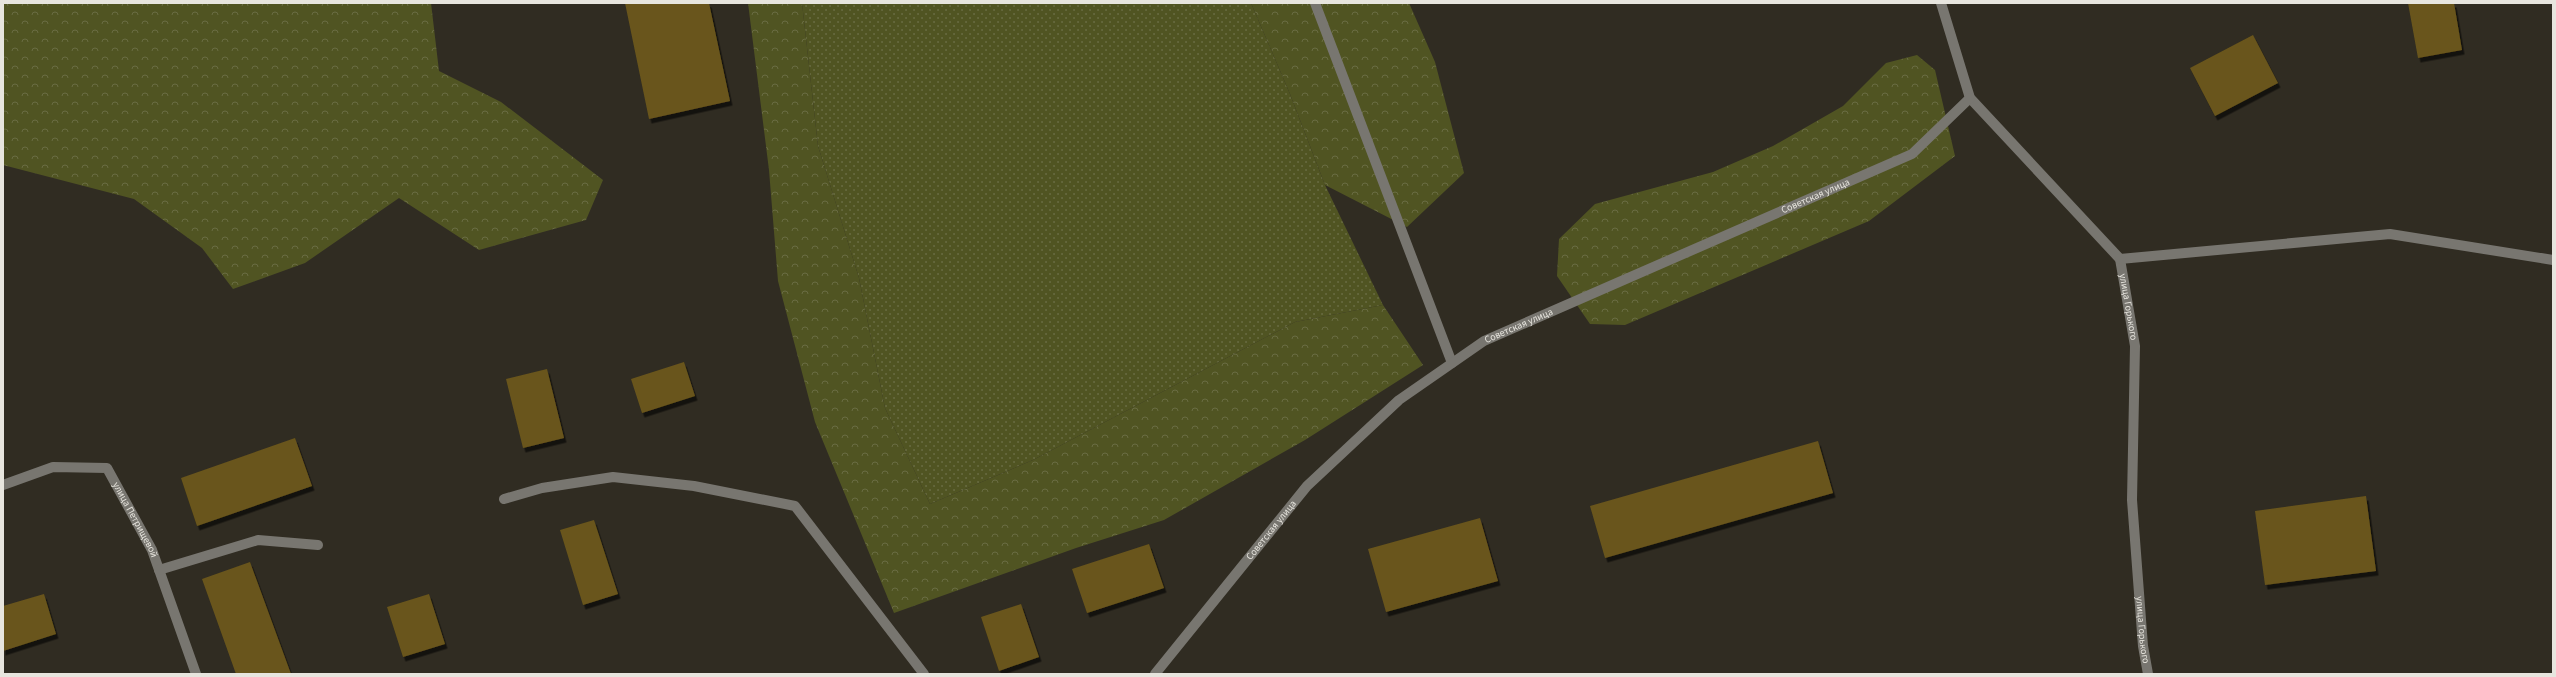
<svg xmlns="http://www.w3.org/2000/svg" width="2556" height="677" font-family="'Source Sans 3',sans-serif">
	<defs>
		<pattern id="grass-dots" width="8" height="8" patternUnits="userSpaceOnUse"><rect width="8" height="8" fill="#505422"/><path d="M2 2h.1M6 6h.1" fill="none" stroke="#696c42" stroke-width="1.8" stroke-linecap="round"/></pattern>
		<pattern id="forest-crowns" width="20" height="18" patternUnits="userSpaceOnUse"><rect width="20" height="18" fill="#505422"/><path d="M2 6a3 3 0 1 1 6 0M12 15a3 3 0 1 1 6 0" fill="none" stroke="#696c42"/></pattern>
		<filter id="shadow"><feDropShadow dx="2.5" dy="4.5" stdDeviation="0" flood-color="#0009"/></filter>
	</defs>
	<rect width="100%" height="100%" fill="#302c22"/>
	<!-- grass -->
	<path fill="url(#grass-dots)" d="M802,3H1251L1290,94L1325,185L1383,305L1295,322L1033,460L930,504L885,408L859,278L818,146Z"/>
	<!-- forest -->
	<path fill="url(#forest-crowns)" d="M3,3H431L439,71L501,102L603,180L586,220L479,250L399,198L305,263L233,289L202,248L134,199L3,165Z
		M748,3H802L818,146L859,278L885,408L930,504L1033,460L1295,322L1383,305L1423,365L1305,440L1164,520L1076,548L894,613L815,422L778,281L769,170Z
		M1251,3H1409L1435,62L1464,173L1407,227L1325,185L1290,94Z
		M1917,55L1935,70L1955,156L1869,221L1625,325L1590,324L1557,276L1559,239L1595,204L1713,172L1773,146L1843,106L1886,63Z"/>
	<!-- building -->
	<path fill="#69551b" filter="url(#shadow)" d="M625,3H709L730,101L649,119Z
		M2408,3H2454L2462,50L2418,58Z
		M2253,35L2278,83L2215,116L2190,68Z
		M684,362L695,396L642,413L631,379Z
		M547,369L564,438L523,448L506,379Z
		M295,438L312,486L197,526L181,478Z
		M1818,441L1833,493L1605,558L1590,506Z
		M2366,496L2376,571L2265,585L2255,511Z
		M1480,518L1498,581L1386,612L1368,549Z
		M594,520L618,594L583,605L560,530Z
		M1149,544L1164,588L1087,613L1072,569Z
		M250,562L291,674H236L202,579Z
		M44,594L56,634L3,651V606Z
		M429,594L445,644L403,657L387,607Z
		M1021,604L1039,657L999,671L981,617Z"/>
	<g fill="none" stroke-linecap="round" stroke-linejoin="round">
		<!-- minor -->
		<g stroke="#787670" stroke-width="10">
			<path d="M1315,3L1452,363"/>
			<path id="s1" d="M1941,3L1970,98L2120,259L2135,346L2132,500L2143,646L2148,674"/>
			<path d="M2120,259L2390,234L2553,260"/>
			<path id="s2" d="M3,485L53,467L107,468L152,550L196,674"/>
			<path d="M504,499L542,488L613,477L694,486L795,506L924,674"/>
			<path d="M159,570L258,540L318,545"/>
			<path id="s3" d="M1155,674L1307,486L1399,400L1484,341L1912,154L1970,98"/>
		</g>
	</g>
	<g text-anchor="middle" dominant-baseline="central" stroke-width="3.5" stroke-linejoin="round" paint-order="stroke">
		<!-- street labels -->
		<g font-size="10" fill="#e7e5de" stroke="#272318">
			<text stroke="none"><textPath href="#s3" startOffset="833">Советская улица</textPath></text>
			<text stroke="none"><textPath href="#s1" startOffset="368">улица Горького</textPath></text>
			<text stroke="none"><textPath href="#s3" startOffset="509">Советская улица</textPath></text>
			<text stroke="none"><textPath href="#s2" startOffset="166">улица Петрищевой</textPath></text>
			<text stroke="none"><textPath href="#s3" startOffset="185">Советская улица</textPath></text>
			<text stroke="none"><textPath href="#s1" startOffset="692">улица Горького</textPath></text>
		</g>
	</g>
	<!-- border -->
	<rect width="2556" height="677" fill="none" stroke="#e7e5de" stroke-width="8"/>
</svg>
